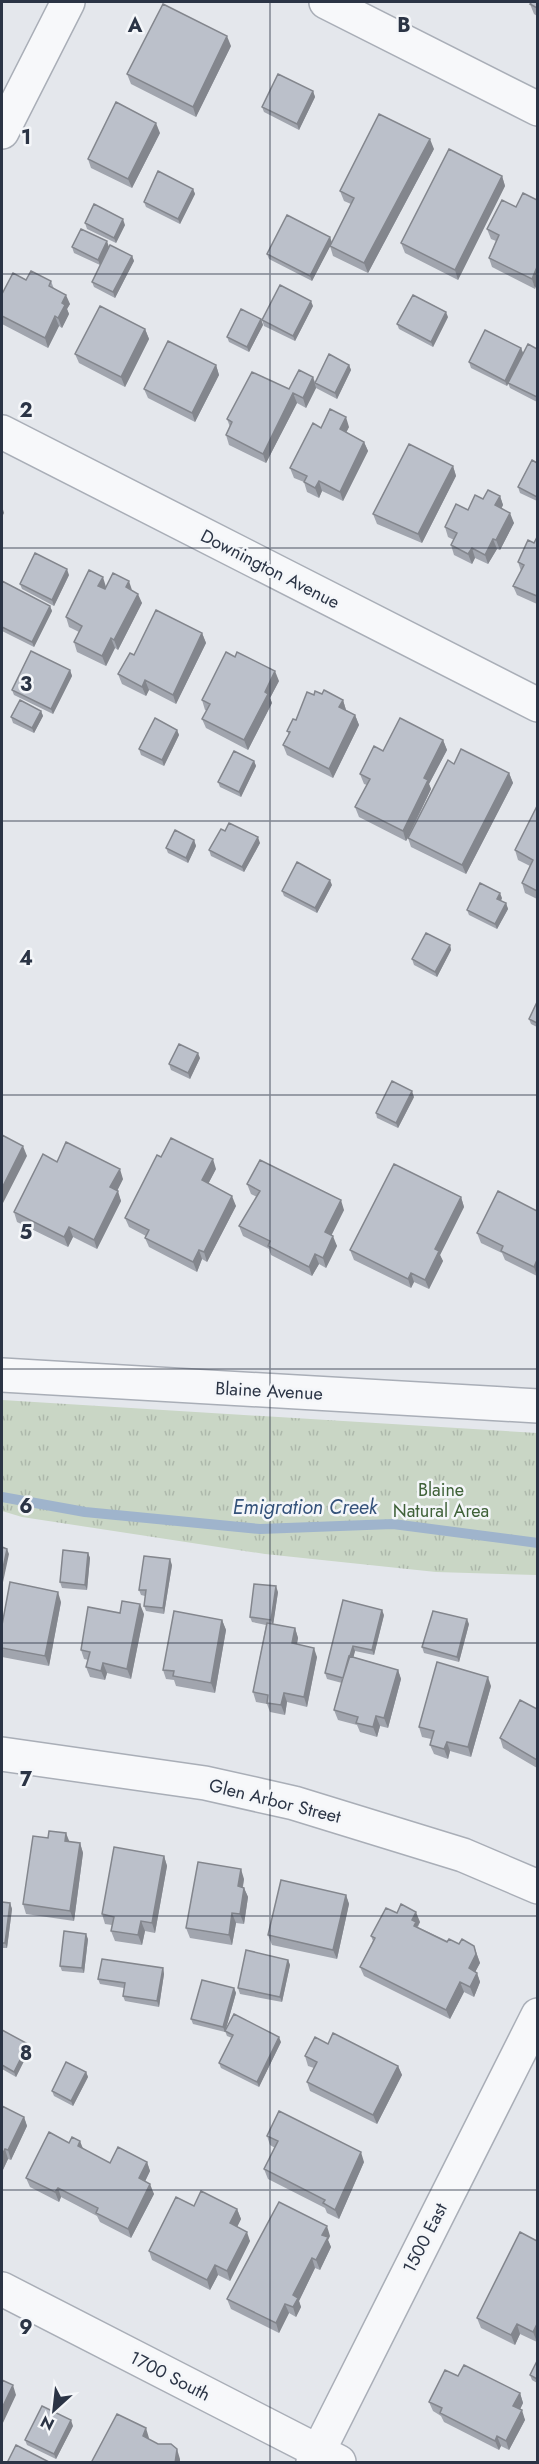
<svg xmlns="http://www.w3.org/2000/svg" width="539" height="2464" font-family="Jost,sans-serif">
	<defs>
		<pattern id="park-tufts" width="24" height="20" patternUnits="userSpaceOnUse" patternTransform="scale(1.5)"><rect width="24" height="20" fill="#c9d6c5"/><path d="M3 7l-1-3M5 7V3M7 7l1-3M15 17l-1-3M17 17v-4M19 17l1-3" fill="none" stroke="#adb8ab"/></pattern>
	</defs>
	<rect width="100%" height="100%" fill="#e4e7ec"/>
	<!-- park -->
	<path fill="url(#park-tufts)" d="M2,1400L537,1433V1575L436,1572L265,1554L22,1517L2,1511Z"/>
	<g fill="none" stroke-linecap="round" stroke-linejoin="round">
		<!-- stream -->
		<path stroke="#9fb4cc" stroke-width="10" d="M2,1497L85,1512L260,1529L393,1524L538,1543"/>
		<!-- minor casing -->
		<g stroke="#a9aeb7" stroke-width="36">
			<path id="minor" d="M326,2L538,109
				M2,132L68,2
				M2,432L538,705
				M2,1375L538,1406
				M2,1754L205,1783L294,1803L463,1855L538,1887"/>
		</g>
		<!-- tertiary casing -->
		<g stroke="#a9aeb7" stroke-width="36">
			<path id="tertiary" d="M2,2289L339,2462
				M313,2462L538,2015"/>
		</g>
		<!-- minor -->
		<use href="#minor" stroke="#f7f8fa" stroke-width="33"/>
		<!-- tertiary -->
		<use href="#tertiary" stroke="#f7f8fa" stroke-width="33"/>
	</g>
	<!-- wall -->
	<path fill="#a1a5ae" d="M537,2V16L534,14L530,4Z
		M231,46L196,117L131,84L127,74Z
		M313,91L315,97L299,130L264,112L262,107Z
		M160,133L132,188L91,168L88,159Z
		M434,149L368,273L333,256L330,246L312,281L269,259L267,254L330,237L332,243L351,204L344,201L340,191Z
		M502,176L505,186L458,280L405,253L401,243Z
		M193,189L195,194L180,224L146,207L144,202Z
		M516,207L535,289L492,267L489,258L496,241L491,239L487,229Z
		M85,223L125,225L116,243L87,229Z
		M72,247H109L100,265L74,253Z
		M132,256L134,261L115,298L94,287L92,282Z
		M26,280L51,281L54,289L70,304L67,309L69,314L62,328L59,326L48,348L2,324V294Z
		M313,306L295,341L264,326L262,320Z
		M448,317L433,347L399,329L397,324Z
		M261,319L263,325L249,352L229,342L227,337Z
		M145,329L149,339L125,387L79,363L75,354Z
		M521,348L523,353L537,349V402L510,388L508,383L507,386L471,368L469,362Z
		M216,365L219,375L195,422L148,398L144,389Z
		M349,365L351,370L337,399L316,388L306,408L297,403L266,463L229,445L226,435L230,427L227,419L313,377L315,382Z
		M349,427L346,432L364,442L368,451L343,501L322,491L319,498L307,492L304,482L294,478L290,468L321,428Z
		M537,463V510L536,505L537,501L520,493L518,487Z
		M453,466L456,476L422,543L377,524L373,514Z
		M500,496L503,505L501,509L514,523L500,550L497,549L488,564L475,558L472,564L454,555L451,545L454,540L448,537L445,527L483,499Z
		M537,537V604L517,595L513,586L521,571L518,562L534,543Z
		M69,575L54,606L22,589L20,584Z
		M2,581L50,606L52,611L34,647L2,631Z
		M106,587L132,591L142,603L118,650L115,648L106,666L77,652L74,642L79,632L69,627L66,617Z
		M202,633L206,643L176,704L149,690L146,696L122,684L118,674L134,655Z
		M70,670L72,676L53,714L14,695L12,690Z
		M279,681L270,698L272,703L248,750L206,728L202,719L207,711L205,710L202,700Z
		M322,694L343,700L346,710L355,715L359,725L333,778L287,755L283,745L289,735L287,731L296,720L314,695Z
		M41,711L43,716L34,733L13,723L11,717Z
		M177,730L179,735L164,766L141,755L139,749Z
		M443,740L447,750L429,784L431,789L409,836L454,764L509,773L513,783L466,874L411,847L408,838L406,841L359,817L355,807L367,785L364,784L360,774L383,751Z
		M254,761L256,766L241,797L220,787L218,782Z
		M537,806V899L525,893L522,883L530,866L518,860L515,850Z
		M225,831L260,843L244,872L211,856L209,850Z
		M194,840L196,846L188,863L168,853L166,848Z
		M332,885L317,913L284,896L282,891Z
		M502,898L501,901L506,903L508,909L497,929L469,915L467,910Z
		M450,945L451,950L437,977L414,965L412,959Z
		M537,1002V1027L531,1024L529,1019Z
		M200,1058L190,1079L171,1070L169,1064Z
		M414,1097L398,1128L377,1118L376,1113Z
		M161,1157L216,1169L208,1184L236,1206L207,1262L202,1259L197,1272L149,1247L145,1238L146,1236L129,1227L125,1218Z
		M57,1162L123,1179L117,1191L121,1201L97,1249L73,1237L68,1247L17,1222L14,1212Z
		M247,1184L344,1210L331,1236L337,1246L326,1268L319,1264L312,1276L271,1255L269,1249L243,1236L239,1226L257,1197L251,1194Z
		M461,1197L464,1207L440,1255L443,1261L429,1289L414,1282L411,1288L354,1260L350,1250Z
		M537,1211V1276L505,1260L502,1253L481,1243L477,1233Z
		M88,1553L90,1558L87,1590L62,1588L60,1582Z
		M172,1565L164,1614L146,1611L144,1606L145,1596L141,1595L139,1590Z
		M278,1592L273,1624L295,1628L298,1638L297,1644L317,1657L307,1707L287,1702L285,1715L270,1712L267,1704L256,1702L253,1692L266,1625L252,1622L250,1617Z
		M61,1602L49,1666L2,1657V1625Z
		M120,1613L144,1614L131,1679L107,1673L105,1680L90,1677L86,1667L88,1660L84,1659L81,1650Z
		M384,1615L374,1655L355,1651L353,1657L398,1670L401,1679L388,1728L380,1726L377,1737L360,1732L357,1725L338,1720L334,1710L342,1683L327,1679L325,1673Z
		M222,1620L226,1630L215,1693L176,1686L174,1680L166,1679L163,1670Z
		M469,1624L459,1662L424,1653L422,1647Z
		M491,1686L471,1757L450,1751L448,1759L434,1754L430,1745L431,1739L422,1737L419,1727Z
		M537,1709V1768L503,1748L500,1738Z
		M69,1842L80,1843L83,1853L74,1921L26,1914L23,1904Z
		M164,1856L167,1866L155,1933L145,1931L142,1945L115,1941L111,1931L112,1925L105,1924L102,1914Z
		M244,1879L243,1887L244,1888L248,1897L244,1924L236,1923L232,1945L190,1938L186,1928Z
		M346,1895L349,1904L337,1959L272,1945L268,1935Z
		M2,1902L10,1903L12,1909L7,1948H2Z
		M397,1913L420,1922L418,1927L477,1955L480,1963L475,1972L477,1973L480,1982L474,1997L464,1992L450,2019L364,1976L360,1967L373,1941L371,1936Z
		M88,1939L84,1973L62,1971L60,1966Z
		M288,1960L290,1965L282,2002L240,1994L238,1988Z
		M163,1968L164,1974L159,2007L125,2001L123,1996L124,1988L100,1984L98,1979Z
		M234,1988L236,1993L225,2032L193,2024L191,2019Z
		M2,2030L30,2049L16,2077L2,2069Z
		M225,2031L281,2042L259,2087L221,2068L219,2063L232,2038L227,2036Z
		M328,2044L398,2066L402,2075L377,2124L310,2091L307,2082L314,2068L308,2066L305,2056Z
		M86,2072L88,2077L73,2106L54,2096L52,2091Z
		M2,2106L24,2117L27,2126L11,2160L8,2159L2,2172Z
		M267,2136L364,2162L339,2219L327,2213L325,2208L268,2179L264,2169L275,2148L270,2145Z
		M83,2149L110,2163L147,2162L150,2171L145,2181L154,2194L131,2238L100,2222L97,2216L61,2197L59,2202L30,2187L26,2178Z
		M194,2206L237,2209L241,2219L237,2227L250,2241L230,2281L218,2275L210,2290L152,2260L149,2251Z
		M520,2232L537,2342L520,2334L515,2345L481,2328L477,2318Z
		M330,2236L328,2240L331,2247L320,2270L315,2268L299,2301L301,2307L296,2317L289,2313L279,2333L231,2309L227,2299Z
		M537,2361V2383L532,2380L530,2375Z
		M458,2376L520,2393L523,2403L520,2409L525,2420L509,2450L501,2446L499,2450L444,2422L441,2416L433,2411L429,2402Z
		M73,2426L56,2459L27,2445L25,2440Z"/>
	<!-- shaded-wall -->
	<path fill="#83868d" d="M227,36L231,46L196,117L193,107Z
		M313,91L315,97L299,130L297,124Z
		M156,123L160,133L132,188L128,179Z
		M430,139L434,149L368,273L364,263Z
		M502,176L505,186L458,280L455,270Z
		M193,189L195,194L180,224L178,219Z
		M123,219L125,225L116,243L114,238Z
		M330,237L332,243L312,281L310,276Z
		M107,241L109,247L100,265L98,260Z
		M132,256L134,261L115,298L113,292Z
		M537,267V284L535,289L532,279Z
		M66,295L70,304L67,309L69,314L62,328L58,318L62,303Z
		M311,301L313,306L295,341L293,336Z
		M446,312L448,317L433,347L431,342Z
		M55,316L59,326L48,348L45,338Z
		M261,319L263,325L249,352L247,347Z
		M145,329L149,339L125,387L121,377Z
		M521,348L523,353L507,386L505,381Z
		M216,365L219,375L195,422L192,413Z
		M349,365L351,370L337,399L335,393Z
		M313,377L316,388L306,408L303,398Z
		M293,393L297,403L266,463L263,454Z
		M346,417L349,427L343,439L340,429Z
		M364,442L368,451L343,501L340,492Z
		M453,466L456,476L422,543L418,534Z
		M319,481L322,491L319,498L315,488Z
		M500,496L503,505L498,515L495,505Z
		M2,506L4,513L2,517Z
		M510,513L514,523L500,550L496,540Z
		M493,539L497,549L488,564L485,555Z
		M472,548L475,558L472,564L468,554Z
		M67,569L69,575L54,606L52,600Z
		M103,577L106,587L102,595L98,586Z
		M129,581L132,590L126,587Z
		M138,594L142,603L118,650L114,640Z
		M50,606L52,611L34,647L32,642Z
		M202,633L206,643L176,704L173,695Z
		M111,638L115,648L106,666L102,656Z
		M70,670L72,676L53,714L51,709Z
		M275,671L279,681L270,698L272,703L248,750L244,740L265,692Z
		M145,680L149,690L146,696L142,687Z
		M343,700L346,710L343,717L339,707Z
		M41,711L43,716L34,733L32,728Z
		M355,715L359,725L333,778L329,769Z
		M177,730L179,735L164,766L162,760Z
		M443,740L447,750L429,784L431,789L406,841L403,831L424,778Z
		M254,761L256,766L241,797L239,792Z
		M509,773L513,783L466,874L462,865Z
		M258,837L260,843L244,872L242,867Z
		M194,840L196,846L188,863L186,858Z
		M330,880L332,885L317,913L315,908Z
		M500,893L502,898L499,904L497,899Z
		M506,903L508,909L497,929L495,924Z
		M450,945L451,950L437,977L435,972Z
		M198,1053L200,1058L190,1079L188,1073Z
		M412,1091L414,1097L398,1128L396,1123Z
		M23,1146L27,1156L2,1205V1188Z
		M213,1159L216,1169L205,1190L202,1180Z
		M120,1169L123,1179L114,1197L110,1187Z
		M118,1191L121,1201L97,1249L94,1240Z
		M232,1196L236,1206L207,1262L204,1252Z
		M461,1197L464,1207L440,1255L443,1261L429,1289L425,1280L435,1249Z
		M341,1200L344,1210L328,1242L325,1232Z
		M69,1227L73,1237L68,1247L64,1237Z
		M333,1236L337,1246L326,1268L323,1258Z
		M199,1250L202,1259L197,1272L193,1262Z
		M315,1254L319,1264L312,1276L309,1267Z
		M537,1260V1276L534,1267Z
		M411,1273L414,1282L411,1288L408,1279Z
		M7,1549L9,1554L2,1587V1573Z
		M88,1553L90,1558L87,1590L85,1585Z
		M170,1559L172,1565L164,1614L163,1608Z
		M276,1586L278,1592L273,1626L271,1620Z
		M58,1592L61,1602L49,1666L45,1656Z
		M140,1604L144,1614L131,1679L127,1669Z
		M382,1610L384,1615L374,1655L372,1650Z
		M467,1619L469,1624L459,1662L457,1657Z
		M222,1620L226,1630L215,1693L211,1683Z
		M295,1628L298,1638L295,1653L292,1643Z
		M353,1646L355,1651L347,1684L345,1679Z
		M314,1648L317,1657L307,1707L304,1697Z
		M103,1663L107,1673L105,1680L101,1671Z
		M398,1670L401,1679L388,1728L384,1718Z
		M488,1677L491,1686L471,1757L468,1747Z
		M284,1693L287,1702L285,1715L281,1705Z
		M376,1716L380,1726L377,1737L373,1727Z
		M447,1742L450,1751L448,1759L444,1749Z
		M66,1833L70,1843L65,1841Z
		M80,1843L83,1853L74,1921L70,1911Z
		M164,1856L167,1866L155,1933L152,1923Z
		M241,1869L244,1879L241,1896L238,1886Z
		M244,1888L248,1897L244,1924L240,1914Z
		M346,1895L349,1904L337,1959L333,1950Z
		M10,1903L12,1909L7,1948L5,1943Z
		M416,1912L420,1922L417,1927L419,1932L418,1935L412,1920Z
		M232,1913L236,1923L232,1945L229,1935Z
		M141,1921L145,1931L142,1945L138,1935Z
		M86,1934L88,1939L84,1973L82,1968Z
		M474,1946L480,1963L472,1978L469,1968Z
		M288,1960L290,1965L282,2002L280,1997Z
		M163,1968L164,1974L159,2007L157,2001Z
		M477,1973L480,1982L474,1997L470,1987Z
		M460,1982L464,1992L450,2019L446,2010Z
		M234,1988L236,1993L225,2032L223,2027Z
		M279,2037L281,2042L259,2087L257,2082Z
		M28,2044L30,2049L16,2077L14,2072Z
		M398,2066L402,2075L377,2124L373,2115Z
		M86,2072L88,2077L73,2106L71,2101Z
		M24,2117L27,2126L11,2160L8,2150Z
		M80,2141L84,2151L78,2146Z
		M5,2149L8,2159L2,2172V2155Z
		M361,2152L364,2162L339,2219L335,2210Z
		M147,2162L150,2171L142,2188L139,2178Z
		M150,2184L154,2194L131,2238L128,2229Z
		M58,2188L61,2197L59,2202L55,2192Z
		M237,2209L241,2219L234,2233L230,2223Z
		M327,2226L330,2236L328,2240L331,2247L320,2270L316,2260L322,2235Z
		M247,2232L250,2241L230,2281L227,2271Z
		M312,2258L315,2268L299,2301L301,2307L296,2317L293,2307V2295Z
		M215,2265L218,2275L210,2290L207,2280Z
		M285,2304L289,2313L279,2333L276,2323Z
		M517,2324L520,2334L515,2345L511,2335Z
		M537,2324V2342L533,2332Z
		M13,2385L16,2395L2,2425V2408Z
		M520,2393L523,2403L517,2416L513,2406Z
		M522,2410L525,2420L509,2450L506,2441Z
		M71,2420L73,2426L56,2459L54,2454Z
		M146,2428L149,2438L146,2445L143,2436Z
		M497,2436L501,2446L499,2450L495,2441Z
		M177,2449L180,2459V2463H175Z"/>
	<!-- building -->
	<path fill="#bbc0ca" stroke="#83868d" stroke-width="1.5" d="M532,2H537V8L530,4Z
		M163,4L227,36L193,107L127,74Z
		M278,74L313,91L297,124L262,107Z
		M116,102L156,123L128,179L88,159Z
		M379,114L430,139L364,263L330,246L354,198L340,191Z
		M449,149L502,176L455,270L401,243Z
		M158,171L193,189L178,219L144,202Z
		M523,193L537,200V267L532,279L489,258L499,235L487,229L502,200L516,207Z
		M94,204L123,219L114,238L85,223Z
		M287,215L330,237L310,276L267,254Z
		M81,229L107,241L98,260L72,247Z
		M110,245L132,256L113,292L92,282Z
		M31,271L51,281L49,286L66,295L62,303L65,305L58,318L55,316L45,338L2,316V294L13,273L26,280Z
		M280,285L311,301L293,336L262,320Z
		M413,295L446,312L431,342L397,324Z
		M100,306L145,329L121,377L75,354Z
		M241,309L261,319L247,347L227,337Z
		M485,330L521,348L505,381L469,362Z
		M168,341L216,365L192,413L144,389Z
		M528,344L537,349V397L508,383Z
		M329,354L349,365L335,393L315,383Z
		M299,370L313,377L303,398L293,393L263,454L226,435L232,422L227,419L252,372L289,389Z
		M330,409L346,417L340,429L364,442L340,492L319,481L315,488L304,482L307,476L290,468L313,423L321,428Z
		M409,444L453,466L418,534L373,514Z
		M532,460L537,463V497L518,487Z
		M488,490L500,496L495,505L510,513L496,540L493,539L485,555L472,548L468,554L451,545L457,533L445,527L456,504L468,510L475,495L483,499Z
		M537,537V596L513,586L524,565L518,562L528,540L534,543Z
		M35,553L67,569L52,600L20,584Z
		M89,570L103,577L98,586L105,589L113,573L129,581L126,587L138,594L114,640L111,638L102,656L74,642L82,626L66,617Z
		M2,581L50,606L32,642L2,627Z
		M156,610L202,633L173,695L145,680L142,687L118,674L130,653L134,655Z
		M31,651L70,670L51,709L12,690Z
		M226,652L235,657L237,652L275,671L265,692L268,694L244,740L202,719L210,704L202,700Z
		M324,690L343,700L339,707L355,715L329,769L283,745L290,732L287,731L293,719L296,720L307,692L314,695L315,691L322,694Z
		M20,700L41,711L32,728L11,717Z
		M155,718L177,730L162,760L139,749Z
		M400,718L443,740L424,778L428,780L403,831L355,807L370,779L360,774L374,746L383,751Z
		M461,749L509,773L462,865L408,838L448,760L454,764Z
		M234,751L254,761L239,792L218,782Z
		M537,806V891L522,883L533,860L515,850Z
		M229,823L258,837L242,867L209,850L221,829L225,831Z
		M175,830L194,840L186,858L166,848Z
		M297,862L330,880L315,908L282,891Z
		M480,883L500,893L497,899L506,903L495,924L467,910Z
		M426,933L450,945L435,972L412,959Z
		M537,1002V1023L529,1019Z
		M179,1044L198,1053L188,1073L169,1064Z
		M392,1081L412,1091L396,1123L376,1113Z
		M2,1135L23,1146L2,1188Z
		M171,1138L213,1159L202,1180L232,1196L204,1252L199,1250L193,1262L145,1238L149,1230L125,1218L157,1155L161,1157Z
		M66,1142L120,1169L110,1187L118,1191L94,1240L69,1227L64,1237L14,1212L43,1154L57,1162Z
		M260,1160L341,1200L325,1232L333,1236L323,1258L315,1254L309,1267L268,1246L270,1241L239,1226L260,1191L247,1184Z
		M394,1164L461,1197L435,1249L439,1251L425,1280L411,1273L408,1279L350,1250Z
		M498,1191L537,1211V1260L534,1267L501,1251L503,1246L477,1233Z
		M2,1547L7,1549L2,1573Z
		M63,1550L88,1553L85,1585L60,1582Z
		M144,1556L170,1559L163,1608L144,1606L146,1590H139Z
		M10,1582L58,1592L45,1656L2,1648V1625Z
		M254,1584L276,1586L271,1620L250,1617Z
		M343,1600L382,1610L372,1650L353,1646L343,1678L325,1673Z
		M122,1601L140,1604L127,1669L103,1663L101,1671L86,1667L90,1652L81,1650L88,1607L120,1613Z
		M174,1611L222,1620L211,1683L173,1676L174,1671L163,1670Z
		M433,1611L467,1619L457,1657L422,1647Z
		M267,1623L295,1628L292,1643L314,1648L304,1697L284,1693L281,1705L267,1703L268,1695L253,1692Z
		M349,1656L398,1670L384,1718L376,1716L373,1727L356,1723L358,1717L334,1710Z
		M437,1662L488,1677L468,1747L447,1742L444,1749L430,1745L434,1731L419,1727Z
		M520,1700L537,1709V1760L500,1738Z
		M49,1831L66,1833L65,1841L80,1843L70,1911L23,1904L33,1836L48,1838Z
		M114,1847L164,1856L152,1923L141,1921L138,1935L111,1931L114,1917L102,1914Z
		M198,1862L241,1869L238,1886L244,1888L240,1914L232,1913L229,1935L186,1928Z
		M281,1880L346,1895L333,1950L268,1935Z
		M2,1902L10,1903L5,1943H2Z
		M401,1904L416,1912L412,1920L416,1922L414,1926L447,1942L449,1939L459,1944L462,1939L474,1946L476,1954L469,1968L477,1973L470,1987L460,1982L446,2010L360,1967L375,1938L371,1936L386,1908L397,1913Z
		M64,1931L86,1934L82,1968L60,1966Z
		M246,1950L288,1960L280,1997L238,1988Z
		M102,1959L163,1968L157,2001L123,1996L125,1983L98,1979Z
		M202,1980L234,1988L223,2027L191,2019Z
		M234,2014L279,2037L257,2082L219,2063L233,2035L225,2031Z
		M2,2030L28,2044L14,2072L2,2065Z
		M333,2033L398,2066L373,2115L307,2082L317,2062L305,2056L315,2037L328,2044Z
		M66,2062L86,2072L71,2101L52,2091Z
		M2,2106L24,2117L8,2150L5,2149L2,2155Z
		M279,2111L361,2152L335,2210L323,2203L325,2200L264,2169L278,2141L267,2136Z
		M49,2132L69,2143L72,2137L80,2141L78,2146L110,2163L118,2147L147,2162L139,2178L150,2184L128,2229L96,2213L98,2208L58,2188L55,2192L26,2178Z
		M201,2191L237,2209L230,2223L247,2232L227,2271L215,2265L207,2280L149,2251L176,2197L194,2206Z
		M279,2202L327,2226L322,2235L328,2237L316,2260L312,2258L293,2295L298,2298L293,2307L285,2304L276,2323L227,2299Z
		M520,2232L537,2241V2324L533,2332L517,2324L511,2335L477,2318Z
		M537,2361V2379L530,2375Z
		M464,2365L520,2393L513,2406L522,2410L506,2441L497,2436L495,2441L440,2413L442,2408L429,2402L445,2370L458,2376Z
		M2,2380L13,2385L2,2408Z
		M42,2406L71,2420L54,2454L25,2440Z
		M117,2414L146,2428L143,2436L158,2444H171L177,2449L175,2463H91Z
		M16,2445L49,2462V2463H7Z"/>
	<!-- grid -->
	<path fill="none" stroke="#2b3445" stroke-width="1.5" stroke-opacity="0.55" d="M270,2V2462M2,274H538M2,548H538M2,821H538M2,1095H538M2,1369H538M2,1643H538M2,1916H538M2,2190H538"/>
	<g text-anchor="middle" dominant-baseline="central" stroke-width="5" stroke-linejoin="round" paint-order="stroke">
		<!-- street labels -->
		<g font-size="18" fill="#2b3445" stroke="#f4f6f9">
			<text transform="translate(270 569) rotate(27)">Downington Avenue</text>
			<text transform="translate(269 1391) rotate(3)">Blaine Avenue</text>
			<text transform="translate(275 1801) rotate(14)">Glen Arbor Street</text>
			<text transform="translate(425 2238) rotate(-63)">1500 East</text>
			<text transform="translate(170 2376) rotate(27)">1700 South</text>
		</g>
		<!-- park labels -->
		<g font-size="18" fill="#3f6138" stroke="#f4f6f9">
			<text x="441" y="1490">Blaine<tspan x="441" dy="21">Natural Area</tspan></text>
		</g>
		<!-- water labels -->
		<g font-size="20" font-style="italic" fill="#34527a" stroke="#f4f6f9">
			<text x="305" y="1507">Emigration Creek</text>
		</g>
	</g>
	<g font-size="20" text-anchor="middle" font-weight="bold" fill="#2b3445" stroke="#f4f6f9" stroke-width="5" stroke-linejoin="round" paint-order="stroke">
		<text x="135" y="32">A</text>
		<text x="404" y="32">B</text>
		<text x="26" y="144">1</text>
		<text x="26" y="417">2</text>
		<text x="26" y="691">3</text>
		<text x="26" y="965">4</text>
		<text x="26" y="1239">5</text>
		<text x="26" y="1513">6</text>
		<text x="26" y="1786">7</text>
		<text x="26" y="2060">8</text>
		<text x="26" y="2334">9</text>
	</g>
	<!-- border -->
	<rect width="539" height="2464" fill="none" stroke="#2b3445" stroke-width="6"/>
	<!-- north arrow -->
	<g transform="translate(54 2410) rotate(207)" stroke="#f4f6f9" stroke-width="4.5" paint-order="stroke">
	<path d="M0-4.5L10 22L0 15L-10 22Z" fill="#2b3445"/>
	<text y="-9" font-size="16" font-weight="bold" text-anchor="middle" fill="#2b3445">N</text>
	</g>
</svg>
